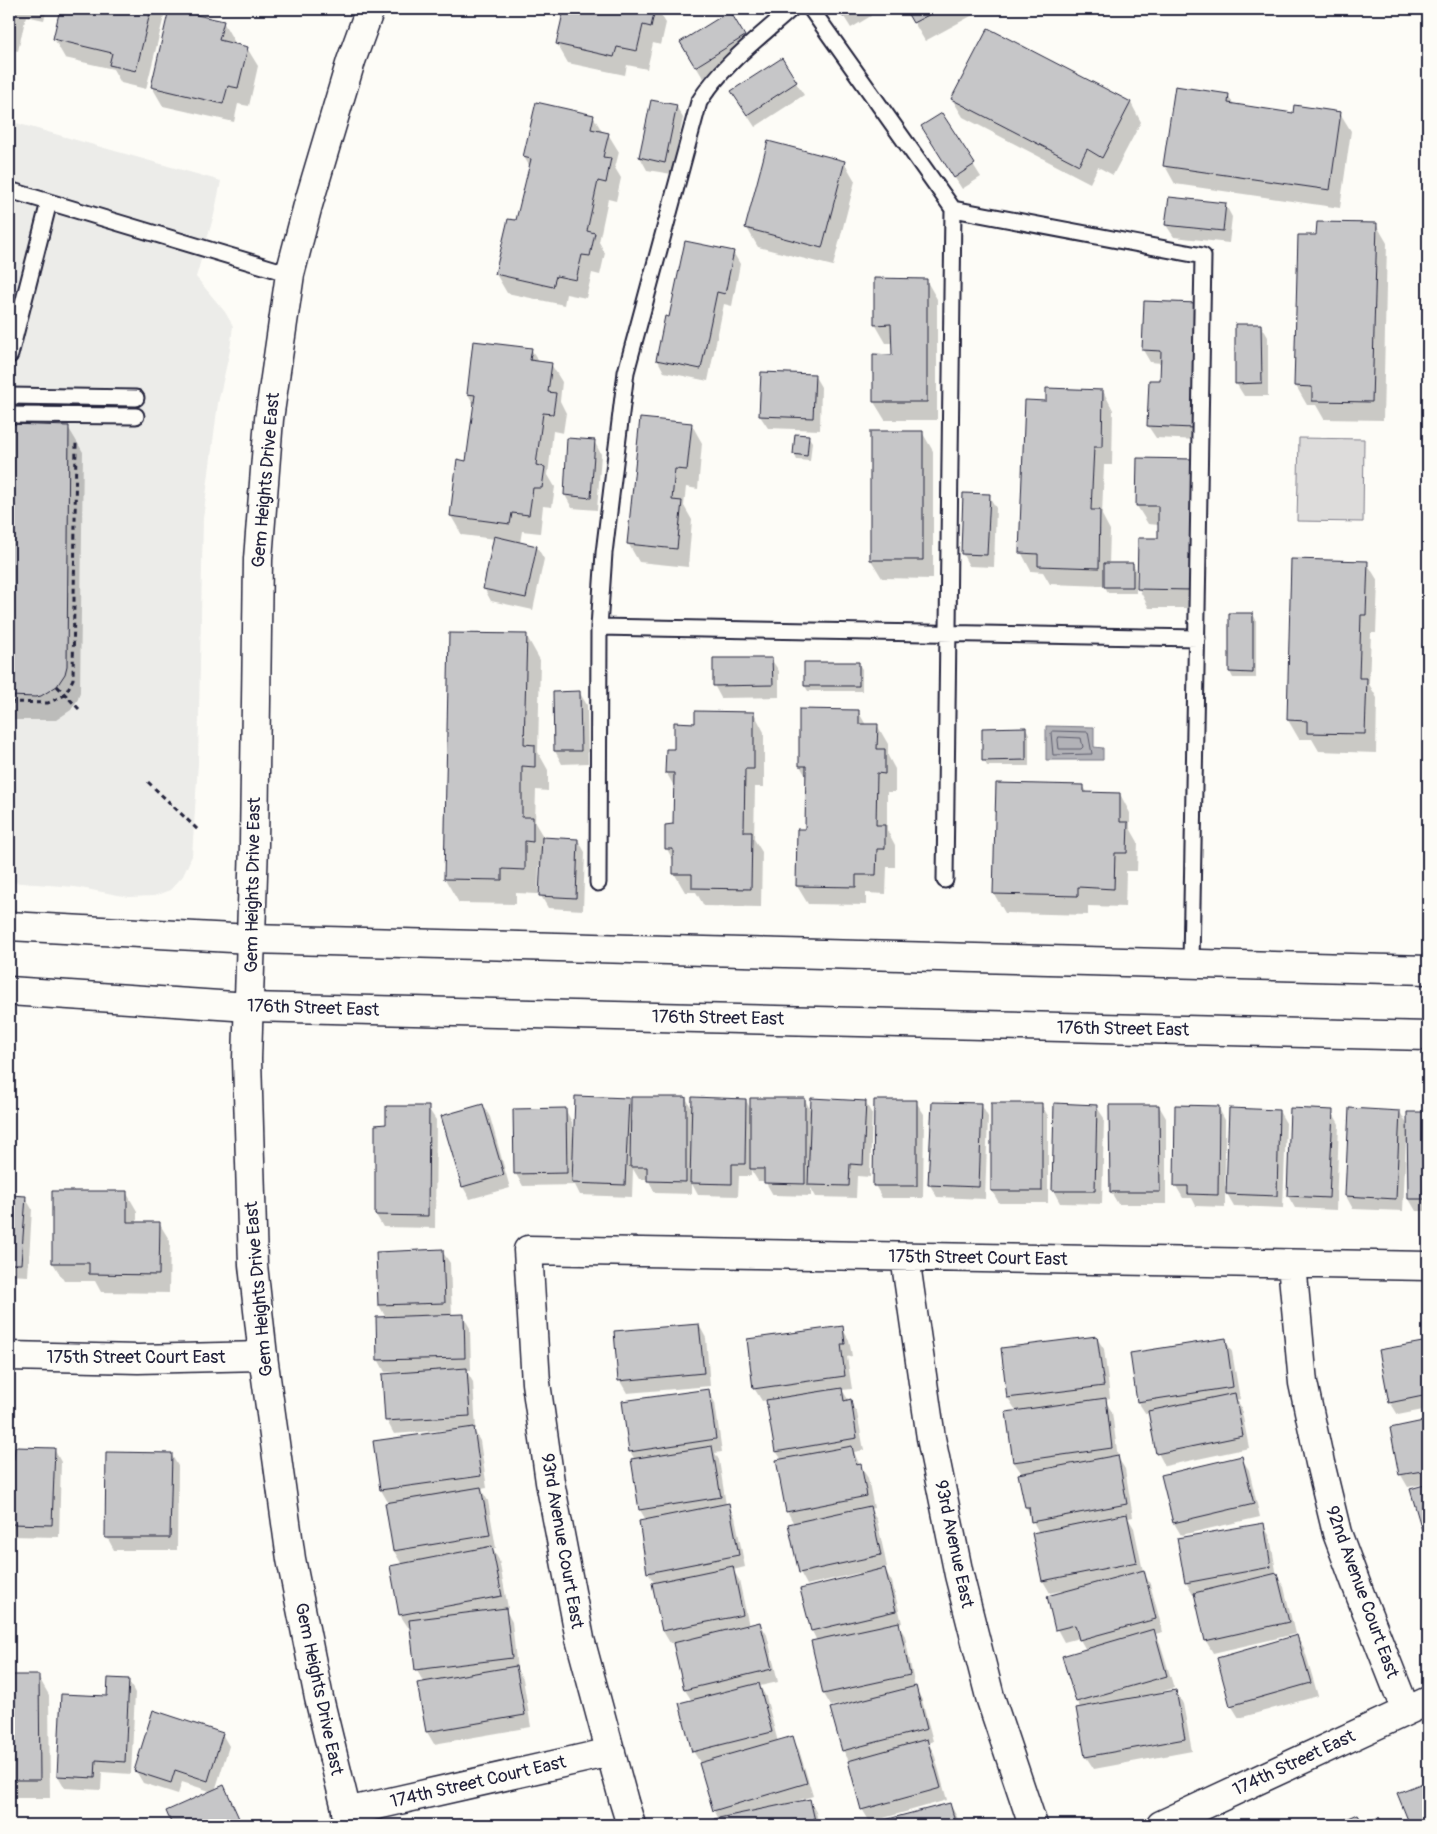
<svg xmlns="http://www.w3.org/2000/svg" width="1437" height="1834" font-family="Pangolin,sans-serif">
	<rect width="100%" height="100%" fill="#fdfcf7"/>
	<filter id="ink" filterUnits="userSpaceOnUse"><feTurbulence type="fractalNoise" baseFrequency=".02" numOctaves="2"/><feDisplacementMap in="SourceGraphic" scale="10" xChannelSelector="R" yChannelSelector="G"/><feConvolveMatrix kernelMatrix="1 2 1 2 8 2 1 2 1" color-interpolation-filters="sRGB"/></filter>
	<g filter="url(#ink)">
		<!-- built -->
		<path fill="#ecece9" d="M9,121L221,181L214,215L196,277L225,312L233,326L230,350L218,403L203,519L198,763L192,856L183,876L170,890L154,896L129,897L75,887L9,882Z"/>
		<!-- green -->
		<path fill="#dddcdb" stroke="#807f8b" d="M1299,438L1364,439L1363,522L1297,521Z"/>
		<!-- water -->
		<path fill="#b2b2b7" stroke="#787885" d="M1046,726L1094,727V747L1103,748V760H1046Z"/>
		<!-- shadow -->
		<path fill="#0003" fill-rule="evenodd" d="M9,9H47L44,20L26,16L18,51L9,49Z
			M55,9H164L165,12L146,89L121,83L113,69L65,58L54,39L60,14Z
			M565,9H660L659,12L666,23L661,45L653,43L647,69L627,65L625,75L568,63L557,44Z
			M727,9H739L731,15L751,48L703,78L682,43L730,13Z
			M839,9H867L871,16L851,28Z
			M906,9H984L925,41Z
			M223,22L234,41L233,45L247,48L258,66L249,106L238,104L234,122L163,106L152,87Z
			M988,29L1131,103L1141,122L1113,175L1098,167L1090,183L963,117L952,99Z
			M781,60L804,95L755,127L740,104Z
			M1228,95L1234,105L1294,114L1340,113L1351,131L1340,208L1175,184L1165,166Z
			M676,106L683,118L672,174L647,170L640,157Z
			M942,115L981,177L962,189L930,139Z
			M593,116L603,133L608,134L619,152L615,168L621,178L616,201L608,199L599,242L605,253L600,275L592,273L586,298L566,294L564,305L507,293L496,274L517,222L530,167L524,157Z
			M844,162L855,181L833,266L758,247L747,228Z
			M1225,204L1232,217L1229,243L1174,237L1166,225Z
			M1376,224L1387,243L1383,420L1324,419L1316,405H1307L1296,386L1318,237Z
			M733,252L740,264L732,306L724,304L708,381L664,372L657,359L670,318Z
			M926,280L937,299V420H885L874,402L893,356V343H886L875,324Z
			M1197,305L1199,440L1156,438L1148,426L1161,382L1162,363L1150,362L1143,350Z
			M1261,325L1268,337V396H1244L1236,383Z
			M531,349L539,362L551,364L562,382L560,401L566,413L563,433L553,431L548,475L555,487L552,507L543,506L540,533L522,531L520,543L537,547L544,559L533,610L491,601L484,588L495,539L462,535L451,516L467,462L474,405L468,394Z
			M814,375L821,387L820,430L768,428L760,416Z
			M1103,391L1113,410L1112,465H1104L1102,515L1110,530L1109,565L1133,564L1136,570V593H1108L1105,586L1050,584L1043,572L1031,571L1021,552L1047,402Z
			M9,409L17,426L68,427L83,452L80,692L78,699L71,710L56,720H9Z
			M692,425L702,443L698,489L686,487L684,506L692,520L688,567L639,562L628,543Z
			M922,432L933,451V579L882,578L871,560Z
			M808,436L812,442L810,461L797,460L794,454Z
			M594,441L601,454L597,510L572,508L565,495Z
			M1203,479L1201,608H1149L1139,589L1159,540V525L1148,524L1137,506Z
			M989,496L996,508L994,567L969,566L962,553Z
			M1367,563L1378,581L1376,633H1371L1369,684L1377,698L1376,753L1319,751L1312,739H1299L1288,720Z
			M1253,614L1256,620V678H1233L1230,672Z
			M526,635L540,660L538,752L548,770V791L536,790L535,823L544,838L578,840L585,852L583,910L548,908L540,894L516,893V904L459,903L445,879ZM539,865L542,866L540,894H538Z
			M771,659L779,671V697L721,698L714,685Z
			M858,663L862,669V691H808L805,686Z
			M579,692L587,705L588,763L562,764L555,751L554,693Z
			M858,711L866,725H877L888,744V756L895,769V792H887V830L895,845V867H887L886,894L866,893V905L808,904L797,886L807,831V778L800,766Z
			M754,713L764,732V787H755L754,839L762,852L761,907L704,906L696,892H685L674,873V862L667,849L675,825V788L666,772L675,750L696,724Z
			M1026,728L1029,734V766H987L984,760Z
			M1083,786L1088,793L1120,794L1130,813V828L1138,842L1137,871H1126L1125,907L1088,906V915L1005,913L994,894Z
			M686,1098L693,1111L746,1100L751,1110L805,1100L812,1113L865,1102L872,1114L870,1177L857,1176L856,1198L816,1197L811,1188V1196L773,1195L765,1181H758L751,1170V1176H739L738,1196L698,1195L692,1184V1194L655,1193L648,1179H639L633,1169L632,1197L580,1195L575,1185L523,1186L516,1174L565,1109L572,1122L573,1140H575L628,1099L632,1106Z
			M916,1102L924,1114L923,1198H882L875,1185Z
			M981,1104L988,1117L985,1199L937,1197L930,1185Z
			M1041,1104L1048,1116V1203H999L992,1191Z
			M483,1105L490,1117L510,1188L470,1199L463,1187Z
			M1096,1106L1104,1118L1102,1204L1060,1203L1053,1190Z
			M1159,1106L1166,1118V1204H1118L1111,1192Z
			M1218,1107L1225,1120V1186H1227L1279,1111L1286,1123L1283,1208L1234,1206L1225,1190V1207L1196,1206L1192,1198H1183L1176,1186Z
			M428,1108L436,1120L435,1228L383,1227L376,1215L387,1125Z
			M1350,1110L1400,1112L1408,1126V1113H1428V1211H1416L1409,1199L1408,1143H1406L1403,1211L1353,1209L1346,1196Z
			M1332,1111L1339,1124L1336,1210L1295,1208L1288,1196Z
			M126,1192L137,1211V1223H159L170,1241L169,1293L101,1292L95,1281H64L53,1263Z
			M9,1196L25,1197L32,1209L28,1276L9,1275Z
			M442,1251L450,1263L452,1316H463L470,1328L471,1370H466L473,1382L476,1429H473L480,1441L487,1488L481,1489L488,1501L496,1548H492L499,1560L508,1608L505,1609L512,1622L517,1670L523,1679L531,1727L434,1744L427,1732L424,1683L416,1669L411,1627H408L400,1615L392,1567L402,1565L394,1551L387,1504H389L381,1490L445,1432V1430L394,1434L387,1421L383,1375L400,1374V1372H385L378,1359L386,1318L379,1305Z
			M699,1325L706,1338L710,1386L627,1393L620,1381Z
			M842,1328L849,1340L852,1356L847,1357L852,1389L842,1390L857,1413L864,1450L854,1452L860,1466L868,1478L874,1508L870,1509L877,1520L887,1567L884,1568L892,1582L902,1623L898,1624L905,1636L915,1688L922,1700L933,1741L928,1743L934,1753L947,1800L870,1822L862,1809L849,1761L843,1750L849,1703L831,1706L824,1694L813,1642L817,1641L812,1631L802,1590L860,1576L859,1573L807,1585L800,1572L794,1524L787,1511L782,1460L776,1451L767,1400L762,1401L754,1388Z
			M1096,1337L1104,1349L1110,1398L1104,1399L1112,1412L1118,1458L1125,1469L1133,1517L1128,1518L1134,1528L1143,1571L1150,1584L1163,1632L1155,1634L1160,1643L1174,1688L1160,1692L1161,1694L1176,1691L1183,1704L1192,1751L1094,1769L1086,1757L1078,1709H1081L1077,1702L1063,1657L1086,1650L1079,1638L1064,1642L1057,1629L1062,1593L1061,1591L1050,1593L1043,1581L1034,1534L1039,1533L1026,1507L1022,1474L1014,1462L1017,1412L1008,1398Z
			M1225,1339L1232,1352L1240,1399L1237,1400L1241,1407L1249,1448L1165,1466L1158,1453L1149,1413L1146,1414L1138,1402Z
			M1428,1342V1409L1398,1415L1390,1402L1380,1351Z
			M708,1390L715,1403L722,1452L715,1453L719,1460L726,1505H728L735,1517L745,1567L733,1570L739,1580L749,1626L760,1623L767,1635L778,1682L760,1686L766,1697L778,1742L792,1738L799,1750L813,1796L799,1800V1802L809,1800L816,1812L819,1825H717L716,1820L719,1819L714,1810L701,1764L693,1751L692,1701L685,1690L674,1643H670L663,1631L655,1584L648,1573L646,1520L640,1510L632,1460H635L630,1451Z
			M1428,1421V1542L1412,1490L1424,1486V1484L1408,1487L1401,1475L1391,1429Z
			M54,1449L61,1462L59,1537L9,1536V1460H15Z
			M171,1454L178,1466L177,1550H114L107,1537Z
			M1241,1458L1249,1470L1260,1517L1181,1535L1174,1523Z
			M1263,1524L1270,1537L1277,1576L1284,1587L1295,1634L1213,1653L1206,1641L1195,1594L1193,1595L1186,1582Z
			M1297,1636L1304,1648L1318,1696L1239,1718L1231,1705Z
			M9,1676H38L49,1695L50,1798H11L9,1794Z
			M128,1680L135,1693L131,1774L102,1772L101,1790L65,1788L58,1776L108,1698Z
			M222,1734L229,1746L215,1791L224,1787L242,1825H173L167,1812L213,1792L182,1782L178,1794L143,1783L136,1771Z
			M1428,1782V1825H1411L1398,1794Z
			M950,1804L957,1817L959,1825H870Z"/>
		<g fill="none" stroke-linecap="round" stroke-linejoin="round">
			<!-- shore -->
			<path stroke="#5c5c6d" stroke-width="1" d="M1053,731L1088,732L1092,754L1053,755L1051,733Z
				M1059,737L1081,738L1083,747L1081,749H1059L1058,740Z"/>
		</g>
		<!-- building -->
		<path fill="#c6c6c8" stroke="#22223b" d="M60,9H151L136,71L109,65L112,53L53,39Z
			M169,9L224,21L219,40L248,47L238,88L228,86L223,104L151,87Z
			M564,9H655L651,27L643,25L637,51L617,47L614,57L556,44Z
			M838,9H856L843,17Z
			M905,9H940L913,23Z
			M730,11L745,36L695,67L680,42Z
			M988,28L1131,102L1102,158L1087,149L1079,165L951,99Z
			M782,58L797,82L747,115L731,91Z
			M1175,86L1229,94L1228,103L1293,113L1294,105L1341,112L1330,190L1163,166Z
			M651,100L677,105L665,163L639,157Z
			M536,102L594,115L591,129L609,133L603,157L611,158L606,183L598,181L587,231L595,233L590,256L582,255L576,280L556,276L553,287L495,274L508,219L516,220L531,159L523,157Z
			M942,113L975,164L954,178L921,126Z
			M768,141L845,161L822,248L745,228Z
			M1169,197L1226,203L1223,231L1165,225Z
			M1317,222L1377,223L1372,402L1312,401V387L1294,386L1298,235H1316Z
			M685,241L734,251L725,294L717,292L701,369L656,360L665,316L669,317Z
			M874,278L927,279V402H873V354L892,355L891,324L874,325Z
			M1144,301L1198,303L1193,428L1147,426L1149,380H1160L1161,351L1142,350Z
			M1235,324H1261L1262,383L1235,384Z
			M473,341L532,348L530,360L552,363L548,392L556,393L553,414L543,413L536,465L545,467L542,488H533L529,515L512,513L510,524L450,516L457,459L466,461L475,395L467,394Z
			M761,372L815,374L813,418L759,416Z
			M1046,388L1103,390L1102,447H1094L1091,510H1100L1099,568L1038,566V554L1019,553L1025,400L1046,401Z
			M640,418L692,423L687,470L675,469L672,500L682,501L677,549L627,544Z
			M9,424L69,426L67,666L65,674L57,686L41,696L36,697L9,696Z
			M870,431H923V560H870Z
			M795,434L809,435L807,456L793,454Z
			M567,438L595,440L591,498L564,495Z
			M1137,458L1193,459L1191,590L1137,589L1138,538H1158V506H1136Z
			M963,493L990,494L987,555L961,554Z
			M494,536L537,546L526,598L483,589Z
			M1291,559L1368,561L1366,615H1361L1359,678H1367L1365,734L1307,733V721L1287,720Z
			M1104,563H1133V587H1104Z
			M1229,613H1253V673L1229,672Z
			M449,633L527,634L524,744L535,745V767L522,766V817H533V842L525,841V870L502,869V880L444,879Z
			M713,658H772L773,685L713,686Z
			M804,662H859V686H804Z
			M580,691L581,751H554L553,692Z
			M799,709L859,710V724H878L877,749H885V774L877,773L876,825H885V849H877L876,875H856V887L796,886L797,829H805L806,766H799Z
			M695,711L754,712V769H745L744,832H752L751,889L692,888V874H673V849H665V825L673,824L674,773H665L666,749H674V722L695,723Z
			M1026,727V760L982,761V728Z
			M996,783L1084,785V792L1120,793V822H1128L1127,853H1115L1114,889L1078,887V896L993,894Z
			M542,837L578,839L576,898L539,896Z
			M575,1096L629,1098L625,1185L572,1183Z
			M631,1097H686V1182L647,1181V1167H630Z
			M692,1097L746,1099L745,1164H732V1184L690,1183Z
			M750,1098H805V1184L764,1183V1169H750Z
			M811,1098L866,1101L863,1165L850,1164L849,1186L808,1185Z
			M874,1100H917V1186H873Z
			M932,1102L982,1103L979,1187L928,1185Z
			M991,1103H1042V1191H991Z
			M1054,1103L1097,1105L1095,1191H1052Z
			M483,1104L504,1175L462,1187L441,1116Z
			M1109,1105H1159L1160,1192H1110Z
			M1175,1105L1219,1106L1218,1195L1188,1194V1186H1174Z
			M386,1106H429L428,1216L375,1215V1125L386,1124Z
			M566,1108L567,1173L514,1174L513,1109Z
			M1229,1108L1279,1110L1277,1196L1226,1194Z
			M1290,1108L1333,1110L1329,1198L1287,1196Z
			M1349,1108L1400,1111L1396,1199L1345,1196Z
			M1407,1112H1428V1199H1408Z
			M52,1191H127V1222H160L159,1275L89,1274V1263H52Z
			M9,1195L26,1196L21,1264H9Z
			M443,1249L445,1303L378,1305L376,1252Z
			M464,1314L465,1358L377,1360L376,1317Z
			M699,1324L704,1373L618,1381L614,1331Z
			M843,1326L845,1344H841L845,1376L753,1389L747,1339Z
			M1097,1336L1104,1386L1007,1398L1001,1348Z
			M1226,1338L1233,1387L1137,1402L1130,1353Z
			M1428,1341V1395L1389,1403L1379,1350Z
			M467,1368L470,1416L385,1421L382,1374Z
			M842,1388L844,1401L851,1399L857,1438L775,1452L766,1400Z
			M709,1389L716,1439L629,1452L622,1401Z
			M1235,1393L1243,1436L1156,1454L1148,1411Z
			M1106,1398L1112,1448L1013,1462L1006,1412Z
			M1428,1420V1470L1399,1475L1390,1428Z
			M474,1427L481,1476L380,1490L373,1441Z
			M712,1446L721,1497L639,1510L631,1459Z
			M852,1446L856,1465L861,1464L867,1496L786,1512L776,1460Z
			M15,1447L55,1448L52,1525L9,1524V1459H14Z
			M106,1452L172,1453L170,1538H105Z
			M1118,1455L1127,1504L1031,1522L1029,1507H1025L1018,1474Z
			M1242,1456L1254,1504L1173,1523L1161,1475Z
			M1428,1484V1536L1424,1537L1410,1489Z
			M481,1487L490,1535L393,1551L385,1503Z
			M729,1503L739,1555L647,1573L639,1521Z
			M870,1506L881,1555L799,1573L788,1524Z
			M1127,1514L1137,1562L1042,1581L1032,1533Z
			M1264,1523L1271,1567L1185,1583L1177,1538Z
			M492,1546L502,1596L399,1615L390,1566Z
			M733,1566L743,1615L662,1631L652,1583Z
			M885,1568L896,1611L811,1631L800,1589Z
			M1144,1570L1156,1619L1079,1640L1075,1625L1055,1630L1047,1596Z
			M1277,1573L1289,1622L1205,1641L1194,1593Z
			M506,1608L512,1658L415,1670L409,1620Z
			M760,1622L772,1669L684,1690L673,1643Z
			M899,1622L910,1675L823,1694L811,1641Z
			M1154,1629L1167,1676L1076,1702L1062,1656Z
			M1297,1635L1311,1683L1230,1706L1217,1658Z
			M516,1666L525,1715L426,1732L417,1683Z
			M9,1675H39L40,1780H9Z
			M108,1678L129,1679L125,1762L96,1760L95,1778L57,1776L61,1694L107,1696Z
			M759,1683L772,1732L692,1752L679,1703Z
			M916,1686L927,1729L842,1751L830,1708Z
			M1176,1690L1185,1739L1085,1757L1076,1708Z
			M153,1710L223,1733L208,1781L175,1770L171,1783L134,1771Z
			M793,1736L807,1783L713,1811L699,1763Z
			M927,1739L941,1788L861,1810L848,1761Z
			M1428,1781V1825H1410L1397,1793Z
			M224,1785L242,1825H172L166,1811Z
			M810,1799L816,1825H715L714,1819Z
			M950,1803L956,1825H865Z
			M1358,1814L1362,1824L1379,1817L1383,1825H1332Z"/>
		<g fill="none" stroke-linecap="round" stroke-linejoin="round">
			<!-- lane casing -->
			<g stroke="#22223b" stroke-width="19">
				<path id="lane" d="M791,9C759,38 722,65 699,102L626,372L604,553L599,627L1197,638
					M811,9L953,209L1203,256L1191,964
					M9,190L290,274
					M10,355L49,202
					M9,396L136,398
					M9,415L136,416
					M945,880L953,209
					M598,883L599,627"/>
			</g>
			<!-- street casing -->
			<g stroke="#22223b" stroke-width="31">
				<path id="street" d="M905,1257L931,1438L959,1575L990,1697L1033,1825
					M1292,1264L1303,1383L1320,1463L1337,1533L1361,1597L1406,1711
					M9,1356L138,1359L263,1356
					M346,1812L611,1752
					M631,1825L624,1802L580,1639L550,1482L536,1383L528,1250L1428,1266
					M1161,1825L1428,1701"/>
			</g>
			<!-- secondary casing -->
			<g stroke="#22223b" stroke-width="31">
				<path id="secondary" d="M350,1825L319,1698L291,1559L263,1356L253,1265L247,1059L254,844L258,559L269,419L290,274L308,205L351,61L370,9"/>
			</g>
			<!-- primary casing -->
			<g stroke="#22223b" stroke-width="31">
				<path id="primary" d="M9,926L251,939L1428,970
					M9,991L249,1007L1428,1036"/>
			</g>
			<!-- path -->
			<path stroke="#22223b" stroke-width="3" stroke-dasharray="5 4" stroke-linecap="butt" d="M57,686L79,709
				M9,702L48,703L65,695L73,679L76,443
				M148,782L198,830"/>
			<!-- lane -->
			<use href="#lane" stroke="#fdfcf7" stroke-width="15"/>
			<!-- street -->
			<use href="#street" stroke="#fdfcf7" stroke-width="28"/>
			<!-- secondary -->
			<use href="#secondary" stroke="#fdfcf7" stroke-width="28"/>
			<!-- primary -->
			<use href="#primary" stroke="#fdfcf7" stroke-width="28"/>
		</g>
	</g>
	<g text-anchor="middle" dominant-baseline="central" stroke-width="5" stroke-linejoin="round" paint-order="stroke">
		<!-- street labels -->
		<g font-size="18" fill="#22223b" stroke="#fdfcf7">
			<text transform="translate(266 480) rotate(-85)">Gem Heights Drive East</text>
			<text transform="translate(253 885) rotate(-89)">Gem Heights Drive East</text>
			<text transform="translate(313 1008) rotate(2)">176th Street East</text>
			<text transform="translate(718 1018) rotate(1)">176th Street East</text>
			<text transform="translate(1123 1029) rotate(1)">176th Street East</text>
			<text transform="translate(978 1258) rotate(1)">175th Street Court East</text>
			<text transform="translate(259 1289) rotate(-95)">Gem Heights Drive East</text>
			<text x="136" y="1357">175th Street Court East</text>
			<text transform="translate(562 1541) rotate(80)">93rd Avenue Court East</text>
			<text transform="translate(954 1544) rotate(78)">93rd Avenue East</text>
			<text transform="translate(1362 1592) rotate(70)">92nd Avenue Court East</text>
			<text transform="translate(319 1689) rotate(78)">Gem Heights Drive East</text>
			<text transform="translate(1294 1763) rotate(-25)">174th Street East</text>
			<text transform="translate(478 1782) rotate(-13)">174th Street Court East</text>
		</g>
	</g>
	<!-- margin -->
	<rect width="1437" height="1834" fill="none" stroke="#fdfcf7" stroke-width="30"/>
	<rect x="15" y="15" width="1407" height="1804" fill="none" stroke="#22223b" stroke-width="2" filter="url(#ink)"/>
</svg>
